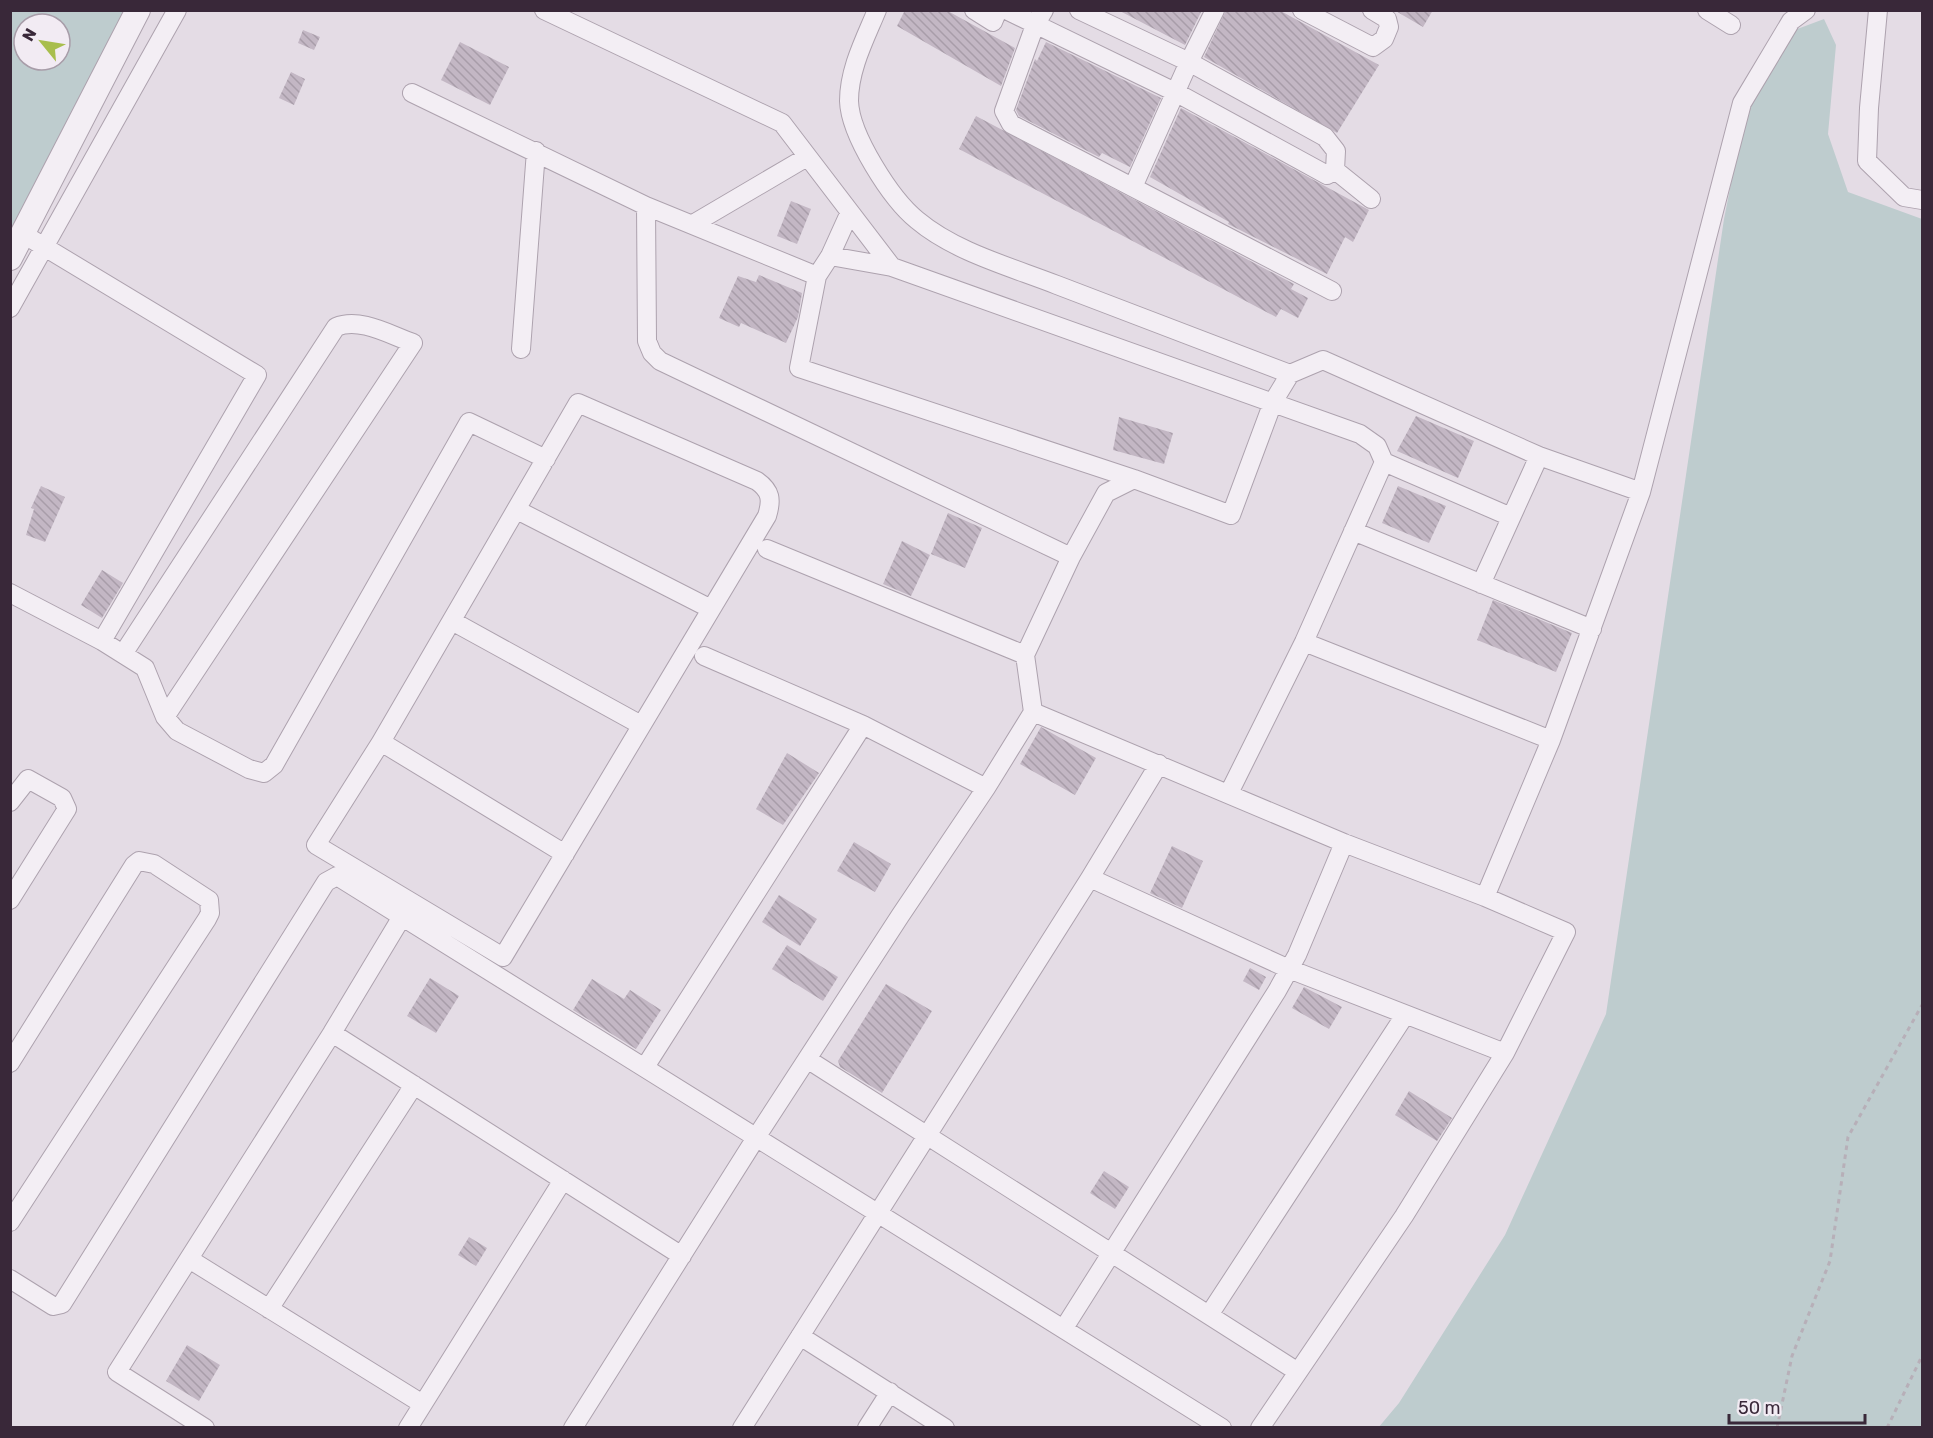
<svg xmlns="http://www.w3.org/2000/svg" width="1933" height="1438" font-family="Rubik,sans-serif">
	<defs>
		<pattern id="building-back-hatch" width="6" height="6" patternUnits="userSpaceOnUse" patternTransform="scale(1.5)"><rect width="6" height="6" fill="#c3b7c4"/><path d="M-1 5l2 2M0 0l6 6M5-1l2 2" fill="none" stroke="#a89da9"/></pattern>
	</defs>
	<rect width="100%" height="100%" fill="#e4dce5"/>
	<!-- green -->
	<path fill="#beccce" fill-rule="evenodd" d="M11,11H134L11,246ZM24,24H60V60H24Z
		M1824,19L1836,45L1828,134L1848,192L1922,219V1427L1378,1428L1399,1403L1505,1235L1606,1014L1724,219L1746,108L1784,34Z"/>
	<!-- building -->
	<path fill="url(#building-back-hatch)" d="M905,10H946L1015,48L1001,86L897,26Z
		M1118,10H1202L1185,45Z
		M1226,10H1279L1379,65L1337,133L1204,57Z
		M1394,10H1433L1423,27Z
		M303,30L320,37L314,50L298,43Z
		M460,42L509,67L490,105L441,80Z
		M1046,42L1161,98L1130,167L1102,153L1099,157L1019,116L1016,110L1035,59L1037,61Z
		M291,72L305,79L294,105L279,98Z
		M1181,108L1369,210L1353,242L1345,237L1327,274L1228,224L1229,222L1150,177Z
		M976,116L1294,284L1291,289L1308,298L1298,318L1281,309L1276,317L959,149Z
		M791,201L811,209L797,244L777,236Z
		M759,275L802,293L798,317L786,343L741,323L739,327L719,318L738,276L756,282Z
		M1416,416L1474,441L1458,478L1397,451Z
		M1119,417L1173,433L1164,464L1113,450Z
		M41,486L65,497L45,542L26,535L34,509L31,508Z
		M1398,486L1446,506L1429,543L1382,523Z
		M948,513L982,528L965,568L931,554Z
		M902,541L930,555L911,596L883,584Z
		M102,570L123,583L102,618L81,605Z
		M1493,600L1572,633L1556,672L1477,640Z
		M1041,727L1096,758L1075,795L1020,764Z
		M787,753L819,773L783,825L756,809Z
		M854,842L891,864L875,892L837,871Z
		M1172,846L1203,861L1182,908L1150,893Z
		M779,895L817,919L800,946L762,922Z
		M787,945L838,977L823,1001L772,969Z
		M1250,968L1266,977L1259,990L1243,981Z
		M430,978L459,996L436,1033L407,1016Z
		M592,979L624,999L630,990L661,1010L636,1049L573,1010Z
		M886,984L932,1011L882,1093L840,1067L838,1061Z
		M1304,987L1342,1007L1329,1029L1292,1008Z
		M1409,1091L1452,1118L1437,1141L1395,1115Z
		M1104,1171L1129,1187L1115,1209L1090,1193Z
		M469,1237L487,1248L476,1266L458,1255Z
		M187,1345L220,1365L199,1401L166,1381Z"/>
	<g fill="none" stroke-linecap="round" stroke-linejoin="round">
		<!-- minor casing -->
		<g stroke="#ada2ae" stroke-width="20">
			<path id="minor" d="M544,10L782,123L892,267L1360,434L1377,446L1384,462
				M877,10C865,39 849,69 849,101C850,135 891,199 917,220C955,252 1011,267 1057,285C1134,314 1212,344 1290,374L1323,360L1539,456L1641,492
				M974,10L993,22L998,10
				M1006,10L1177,93L1327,175L1335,170L1336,151L1325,137L1189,62L1079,10
				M1044,10L1035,25L1004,111L1011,124L1332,291
				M1302,10L1373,47L1384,39L1389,27L1387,19L1372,10
				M1707,10L1731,25
				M1878,10L1869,108L1867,161L1904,197L1922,200
				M412,93L646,206L817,276
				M1335,170L1371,199
				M1133,187L1189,62L1215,10
				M646,206L647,341L652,353L660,361L1071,557
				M849,214L830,256L817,276L799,368L1134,479L1231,515L1273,402L1290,374
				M693,224L807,157
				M830,256L892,267
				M10,308L177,10
				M521,349L536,151
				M578,403L757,481C771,491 772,500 767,516L503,957L316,845L381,742Z
				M517,510L711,609
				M1353,531L1592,629
				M767,549L1025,655
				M1481,584L1539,456
				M10,593L102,641L257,375L23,234
				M452,621L641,725
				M102,641L145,668L165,717L177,731L249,769L264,773L274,765L469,422L546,459
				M1304,642L1551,740
				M123,654L336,327C360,317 390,335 413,343L165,717
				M704,656L863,725L986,788
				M1033,712L1344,843L1485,897L1566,932L1505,1053L1404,1216L1260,1428
				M381,742L565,854
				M1229,793L1304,642L1384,462L1511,517
				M10,802L28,779L62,798L67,809L10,900
				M1090,878L1289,969L1505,1053
				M1485,897L1551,740L1641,492L1742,103L1791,21L1806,10
				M332,1033L682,1256
				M807,1059L1298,1372
				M10,1063L134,865L139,861L154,864L209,900L210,913L207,919L10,1222
				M645,1067L863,725
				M189,1259L421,1403
				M10,1279L53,1306L62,1304L326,882L337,876L1222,1428
				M269,1309L414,1085
				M1209,1315L1405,1015
				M1064,1328L1277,991L1297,955L1344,843
				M800,1336L945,1428
				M205,1428L117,1372L332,1033L403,915
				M408,1428L563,1180
				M573,1428L757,1136L900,916L986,788L1033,712L1025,655L1071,557L1106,493L1134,479
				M742,1428L1090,878L1159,764
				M867,1428L890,1392"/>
		</g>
		<!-- tertiary casing -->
		<g stroke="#ada2ae" stroke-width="26">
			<path id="tertiary" d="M10,258L138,10"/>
		</g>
		<!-- path -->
		<path stroke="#b7afb8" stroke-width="3" stroke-dasharray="4.5 4.5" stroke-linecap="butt" d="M1777,1428L1792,1356L1830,1261L1848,1137L1922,1005
			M1887,1428L1922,1356"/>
		<!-- minor -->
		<use href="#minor" stroke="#f3eef4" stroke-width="18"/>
		<!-- tertiary -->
		<use href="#tertiary" stroke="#f3eef4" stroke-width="24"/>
	</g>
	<!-- border -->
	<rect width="1933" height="1438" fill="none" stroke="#392839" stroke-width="24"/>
	<!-- north arrow -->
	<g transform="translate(42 42) rotate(300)"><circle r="28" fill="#f2ebf3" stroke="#a89da9" stroke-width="1.5"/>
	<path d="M0-4.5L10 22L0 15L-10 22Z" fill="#a8be4d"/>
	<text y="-9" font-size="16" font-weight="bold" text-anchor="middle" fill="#392839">N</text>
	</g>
	<!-- scale -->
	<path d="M1729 1414v9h136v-9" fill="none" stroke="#392839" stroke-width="3"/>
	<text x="1738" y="1414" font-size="18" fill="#392839" stroke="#f2ebf3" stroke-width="4.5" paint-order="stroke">50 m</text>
</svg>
